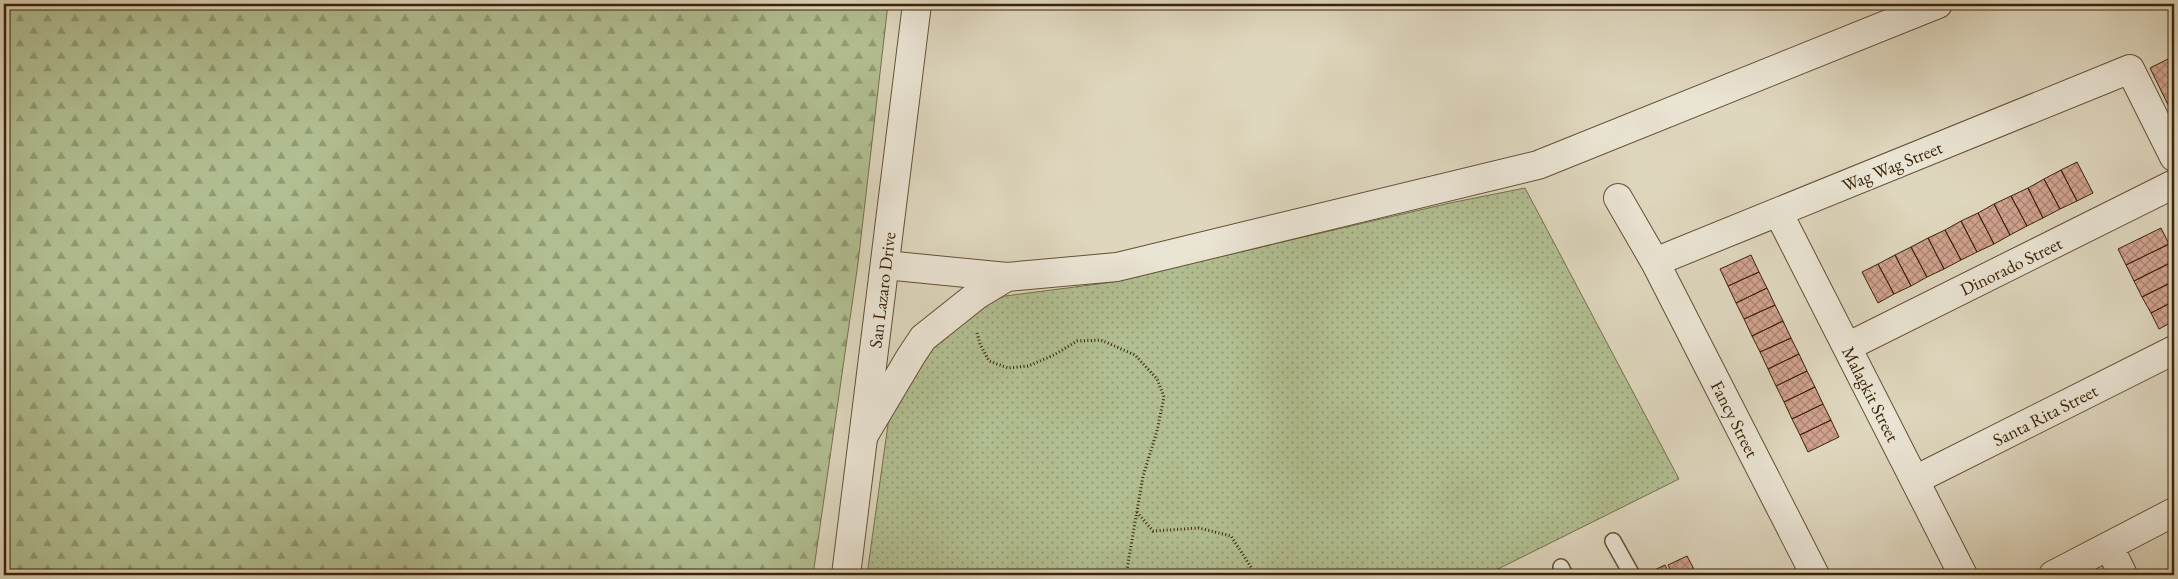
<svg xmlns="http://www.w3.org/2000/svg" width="2178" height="579" font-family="'EB Garamond',serif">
	<defs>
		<pattern id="grass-dots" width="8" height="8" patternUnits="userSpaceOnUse" patternTransform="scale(1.25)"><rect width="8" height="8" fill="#b1be91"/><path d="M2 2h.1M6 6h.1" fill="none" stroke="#919a74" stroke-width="1.8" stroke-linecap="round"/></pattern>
		<pattern id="forest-firs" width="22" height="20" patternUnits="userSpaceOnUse" patternTransform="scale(1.25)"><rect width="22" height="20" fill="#b1be91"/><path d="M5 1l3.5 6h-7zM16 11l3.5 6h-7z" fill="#919a74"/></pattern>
		<pattern id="building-cross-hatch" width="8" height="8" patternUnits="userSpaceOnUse" patternTransform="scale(1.25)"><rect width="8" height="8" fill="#d0a18e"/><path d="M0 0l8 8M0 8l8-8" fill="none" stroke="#aa8372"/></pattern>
	</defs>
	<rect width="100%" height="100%" fill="#ded6bd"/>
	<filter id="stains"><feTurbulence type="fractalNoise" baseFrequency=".004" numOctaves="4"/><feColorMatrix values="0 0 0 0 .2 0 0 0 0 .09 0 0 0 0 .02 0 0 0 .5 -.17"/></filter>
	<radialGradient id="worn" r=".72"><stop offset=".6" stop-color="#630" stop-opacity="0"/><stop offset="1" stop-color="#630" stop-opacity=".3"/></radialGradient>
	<!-- grass -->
	<path fill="url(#grass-dots)" stroke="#76704c" d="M1525,188L1679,479L1486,575H867L889,417L931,337L978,308L1005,296L1106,283L1450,203Z"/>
	<!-- forest -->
	<path fill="url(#forest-firs)" stroke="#76704c" d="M4,4H888L858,263L813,575H4Z"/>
	<!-- building -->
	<path fill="url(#building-cross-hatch)" stroke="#3b2306" d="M2174,56V117L2150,68Z
		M2077,162L2093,193L2077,201L2061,170Z
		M2061,170L2077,201L2060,209L2044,179Z
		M2044,179L2060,209L2043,218L2028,188Z
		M2028,188L2043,218L2027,226L2011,196Z
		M2011,196L2027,226L2010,235L1994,204Z
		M1994,204L2010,235L1994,244L1978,213Z
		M1978,213L1994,244L1977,252L1961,221Z
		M1961,221L1977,252L1961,260L1945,230Z
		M2161,228L2169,244L2126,265L2118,249Z
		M1945,230L1961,260L1944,269L1928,238Z
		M1928,238L1944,269L1927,277L1911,247Z
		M2169,244L2174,255V261L2134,281L2126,265Z
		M1911,247L1927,277L1911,286L1895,255Z
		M1751,255L1759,272L1728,286L1720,269Z
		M1895,255L1911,286L1894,294L1878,264Z
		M2174,261V281L2142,297L2134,281Z
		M1878,264L1894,294L1878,303L1862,272Z
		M1759,272L1767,288L1736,303L1728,286Z
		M2174,281V301L2151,313L2142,297Z
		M1767,288L1775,305L1744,319L1736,303Z
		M2174,301V321L2159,329L2151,313Z
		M1775,305L1783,321L1752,336L1744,319Z
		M1783,321L1791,338L1760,352L1752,336Z
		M1791,338L1799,354L1768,369L1760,352Z
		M1799,354L1807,371L1776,386L1768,369Z
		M1807,371L1815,387L1784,402L1776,386Z
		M1815,387L1823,404L1792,419L1784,402Z
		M1823,404L1831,420L1800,435L1792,419Z
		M1831,420L1839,437L1808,452L1800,435Z
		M1687,556L1697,575H1673L1668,565Z
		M1665,565L1670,575H1647L1646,574Z"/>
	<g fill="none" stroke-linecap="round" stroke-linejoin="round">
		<!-- service casing -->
		<g stroke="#645034" stroke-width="18">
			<path id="service" d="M1613,541L1632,575
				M1561,567L1565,575"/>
		</g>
		<!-- minor casing -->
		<g stroke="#645034" stroke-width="30">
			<path id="minor" d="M1618,198L1655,262L1815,575
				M1778,212L1963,575
				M1655,262L2130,69L2174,157
				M885,265L1007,277L1117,267L1538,165L1938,4
				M1847,347L2174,184
				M864,435L911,356L923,338L977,295L1007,277
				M1915,480L2174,350
				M2109,546L2123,575
				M2053,575L2174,512"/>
		</g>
		<!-- tertiary casing -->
		<g stroke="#645034" stroke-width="30">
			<path id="tertiary" d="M846,575L917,4"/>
		</g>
		<!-- path -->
		<path stroke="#3b2306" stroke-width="3" stroke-dasharray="1 2.5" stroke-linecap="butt" d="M977,333L980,344L989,361L1008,368L1028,366L1054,355L1077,341L1101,340L1135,355L1157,379L1164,397L1157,431L1143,476L1126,575
			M1137,512L1153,531L1199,528L1231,536L1256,575"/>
		<!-- service -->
		<use href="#service" stroke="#eae4d4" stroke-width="15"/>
		<!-- minor -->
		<use href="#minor" stroke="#eae4d4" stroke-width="28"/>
		<!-- tertiary -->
		<use href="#tertiary" stroke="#eae4d4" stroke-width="28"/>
	</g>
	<g text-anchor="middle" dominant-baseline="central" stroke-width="4" stroke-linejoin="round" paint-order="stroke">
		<!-- street labels -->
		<g font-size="18" fill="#3b2306" stroke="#eae4d4">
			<text transform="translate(1892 166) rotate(-22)">Wag Wag Street</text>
			<text transform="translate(2011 266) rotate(-26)">Dinorado Street</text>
			<text transform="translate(882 290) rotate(-83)">San Lazaro Drive</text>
			<text transform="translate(1871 394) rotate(63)">Malagkit Street</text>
			<text transform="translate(2045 415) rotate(-27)">Santa Rita Street</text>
			<text transform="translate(1735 419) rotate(63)">Fancy Street</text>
		</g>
	</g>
	<!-- margin -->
	<rect width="2178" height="579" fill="none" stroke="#ded6bd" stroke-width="20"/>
	<rect x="5" y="5" width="2168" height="569" fill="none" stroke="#3b2306" stroke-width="2.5"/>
	<rect x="10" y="10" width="2158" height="559" fill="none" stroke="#3b2306"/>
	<rect width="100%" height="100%" filter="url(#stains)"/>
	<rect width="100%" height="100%" fill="url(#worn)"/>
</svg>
